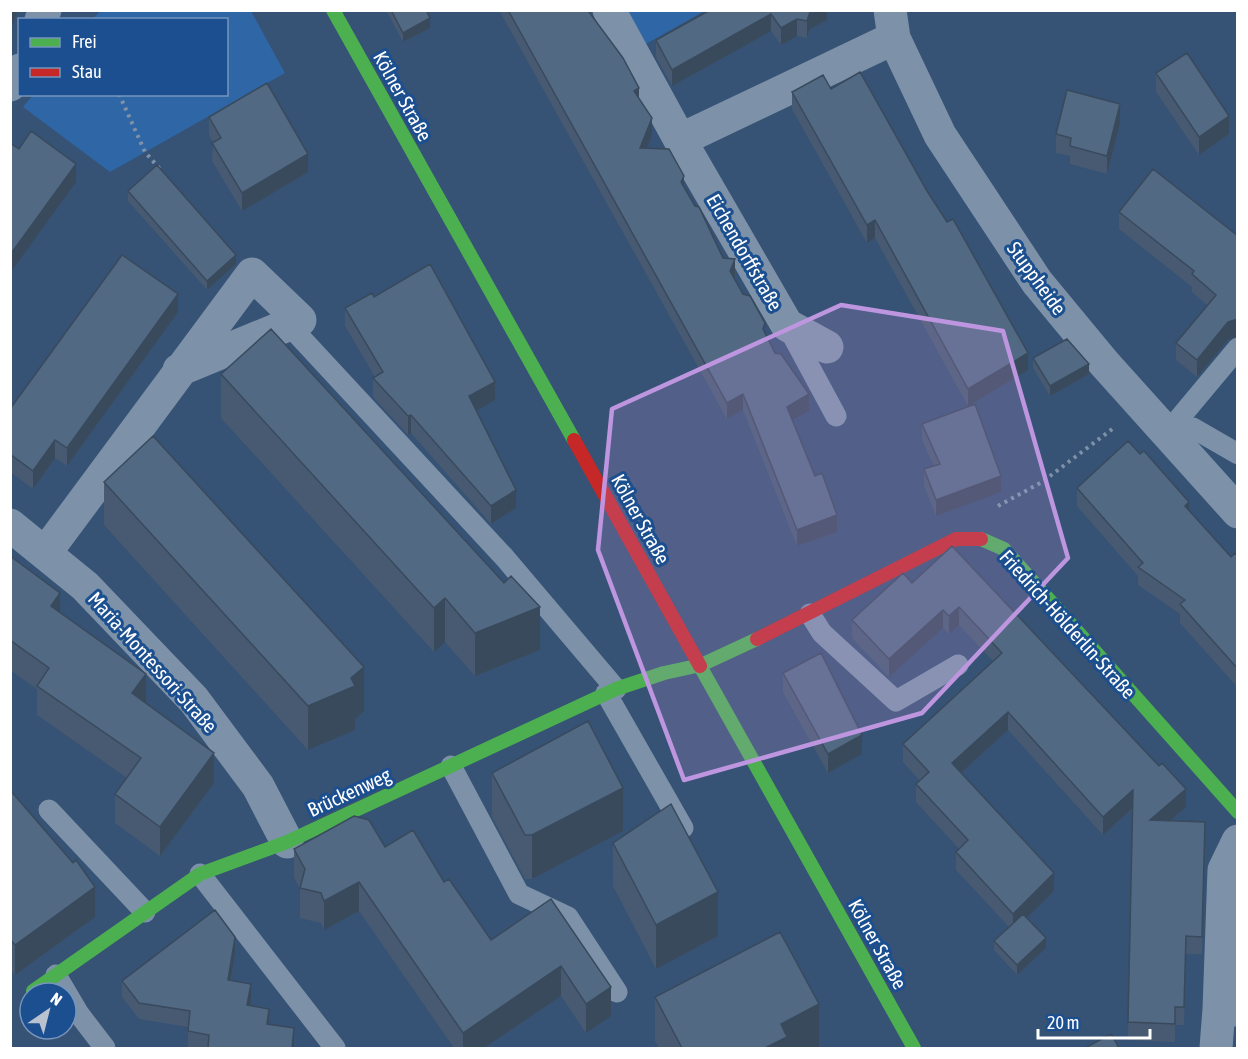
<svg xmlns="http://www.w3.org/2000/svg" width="1248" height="1059" font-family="'Asap Condensed',sans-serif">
	<rect width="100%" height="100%" fill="#365274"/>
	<!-- green -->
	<path fill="#2f66a5" d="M101,10L251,11L285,73L110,172L23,107L33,95L226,94V20L93,19Z
		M700,10L701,13L646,44L628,11Z"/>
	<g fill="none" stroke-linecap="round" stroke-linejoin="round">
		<!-- path -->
		<path stroke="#7d92a8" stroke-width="4" stroke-dasharray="3 4.5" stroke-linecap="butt" d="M119,94L145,152L160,169
			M998,506L1042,482L1115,427"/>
		<!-- lane -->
		<path stroke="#7d92a8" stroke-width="21" d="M288,324L505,558L616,689
			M788,327L836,416
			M1167,433L1238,348
			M1167,433L1193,428L1238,454
			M810,614L822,633L896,701L958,665
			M606,693L683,828
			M451,766L519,894L568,917L617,992
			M49,810L145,912
			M200,874L335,1048
			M56,975L79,1014L105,1048"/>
		<!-- street -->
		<path stroke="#7d92a8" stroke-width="33" d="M609,10L680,140L894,38
			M890,10L894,38L940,135L1037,282L1104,363L1238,512
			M41,20L45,10
			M10,85L20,70
			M680,140L787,325L827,347
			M10,525L85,586L194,700L258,786L287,842
			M46,552L252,274L300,320L179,370
			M1219,1009L1224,870L1238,841
			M1216,1048L1219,1009L1238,1010"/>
		<!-- fast -->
		<path stroke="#4caf50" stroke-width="14" d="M333,10L574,440
			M981,539L1004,549L1238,812
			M700,666L914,1048
			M33,991L200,874L287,842L616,689L664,673L701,665L757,639"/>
		<!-- jam -->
		<path stroke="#c62828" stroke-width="14" d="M574,440L700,666
			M757,639L956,539H981"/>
	</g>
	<!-- wall -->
	<path fill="#475a72" d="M386,10H426L430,28L403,42Z
		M499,10H591V14L639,100L652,135L646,148L684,187L723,258L735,276L734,278L775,353L809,411L792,420L837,532L797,546L743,410L727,419Z
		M710,10H827V20L810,29L807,38L797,36L781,45L771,31L672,86L656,57V40Z
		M1156,73L1229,134L1199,155L1156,92Z
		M792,92L1028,370L968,406L875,238L867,243L792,109Z
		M209,117L308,172L242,211L212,161L213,142L209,136Z
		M1120,123L1107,174L1070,164V156L1056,153V134Z
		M128,191L236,264L207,290L128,201Z
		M1119,212L1238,236V336L1228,340L1197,377L1176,360V343L1207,305L1192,292V287L1119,229Z
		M374,297L495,400L477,410L516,508L491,524L411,433L408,435L373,397V378L375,377L345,326V308Z
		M178,312L67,466L55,458L33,489L10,472V409Z
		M1033,358L1089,374L1050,396L1033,368Z
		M221,374L540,650L475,676L445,642L434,652L221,418Z
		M922,424L1001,492L936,516L924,486V469L934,466L922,440Z
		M104,482L364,711L355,719V730L308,750L104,525Z
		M1077,488L1189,511L1231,557L1238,556V688L1180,623V614L1138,585V576L1077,506Z
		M952,546L1186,807L1170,821L1205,840L1202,954H1186L1184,1025H1175V1042L1128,1040L1133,809L1103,835L1008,730L961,773L1054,891L1027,918L1046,948L1017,975L994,950V941L1009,927L956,870V852L959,849L916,802V784L920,781L903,762V744L993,661L959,625L949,634L943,628L889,677L852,638V620L912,583Z
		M10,556L60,613L146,704L214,783L160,856L115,823V794L127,778L37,715V689L10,670Z
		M783,673L862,754L828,773L783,692Z
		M492,773L623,831L532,879H525L492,817Z
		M10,790L95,917L15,975L10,969Z
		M613,843L718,936L656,969L613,886Z
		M385,847L444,882L491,940L551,899L611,1016L586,1033L561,996L484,1048H454L359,911L324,930L321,923L300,918V889L294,878V849Z
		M235,954L231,981L251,1001L250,1006L269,1024L294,1028V1048H188V1027L139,1019L122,997V981Z
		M655,997L819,1048H659L655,1041Z"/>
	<!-- shaded-wall -->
	<path fill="#394a5c" d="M11,10H18L10,31V13Z
		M813,10H827V20L810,29L807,38V21L810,12Z
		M771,14V31L672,86V70Z
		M430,18V28L403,42V33Z
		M797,19V36L781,45V28Z
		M639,88V105L634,91Z
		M1120,104V123L1107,174V156Z
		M1229,116V134L1199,155V137Z
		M652,118V135L640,165V148Z
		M308,154V172L242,211V193Z
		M76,164V182L10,273V255Z
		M684,176V193L681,182Z
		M875,220V238L867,243V225Z
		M236,255V264L207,290V281Z
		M735,259V276L730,287V271Z
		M178,294V312L67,466V448Z
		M1238,319V336L1228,340L1197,377V360L1228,322Z
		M1028,353V370L968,406V389Z
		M1089,364V374L1050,396V386Z
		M495,382V400L469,415V396Z
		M743,394V410L727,419V403Z
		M809,394V411L787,423V407Z
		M411,415V433L408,435V416Z
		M55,440V458L33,489V471Z
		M1001,476V492L936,516V500Z
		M516,490V508L491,524V506Z
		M1189,502V521L1185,506Z
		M837,515V532L797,546V530Z
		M60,593V623L51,606Z
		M445,598V642L434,652V608Z
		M540,607V650L475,676V633Z
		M959,607V625L949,634V616Z
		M943,610V628L889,677V659Z
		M364,667V711L355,719V730L308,750V706L351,678Z
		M146,674V704L132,693Z
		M1008,712V730L952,781V763Z
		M862,735V754L828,773V754Z
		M214,753V783L160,856V827Z
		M623,788V831L532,879V835Z
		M1186,789V807L1150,838V820Z
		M1133,790V808L1103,835V817Z
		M1054,873V891L1013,932V914Z
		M359,882V911L324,930V901Z
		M95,887V917L15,975V945Z
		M718,892V936L656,969V925Z
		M235,937V954L228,997V980Z
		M1046,938V948L1017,975V965Z
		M561,966V996L484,1048H463V1033Z
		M251,984V1001L247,1022V1005Z
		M611,987V1016L586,1033V1004Z
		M819,1004V1048H765L781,1024Z
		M269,1009V1025L267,1024Z
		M294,1028V1048H292Z"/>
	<!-- building -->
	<path fill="#526984" stroke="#394a5c" stroke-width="1.5" d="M391,10H426L430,18L403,33Z
		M508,10H590L589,12L623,58L639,88L634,91L652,118L640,148L669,149L684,176L681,182L695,206L699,207L723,258L735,259L730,271L743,294L750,296L765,323L763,329L775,353L781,354L809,394L787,407L815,476L822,473L837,515L797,530L743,394L727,403Z
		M710,10H813L810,12L807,21L797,19L781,28L771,14L672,70L656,40Z
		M1187,53L1229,116L1199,137L1156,73Z
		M860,72L927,191L947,222L953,219L1028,353L968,389L875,220L867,225L792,92L823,75L831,89Z
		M267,83L308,154L242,193L212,143L221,138L209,117Z
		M1067,90L1120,104L1107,156L1070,146L1071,138L1056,134Z
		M31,131L76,164L10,255V143L19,149Z
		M157,165L236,255L207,281L128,191Z
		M1153,169L1238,236V319L1228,322L1197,360L1176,343L1216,295L1192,274L1194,271L1119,212Z
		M122,255L178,294L67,448L55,440L33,471L10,454V409Z
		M430,264L495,382L469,396L516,490L491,506L411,415L408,416L373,378L383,372L345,308L372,293L374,297Z
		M271,329L504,583L511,576L540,607L475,633L445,598L434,608L221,374Z
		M1067,339L1089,364L1050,386L1033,358Z
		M975,404L1001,476L936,500L924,469L940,464L922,424Z
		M153,436L364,667L351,678L355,686L308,706L104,482Z
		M1128,441L1140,454L1144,451L1189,502L1185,506L1231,557L1235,553L1238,556V669L1180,604L1185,600L1138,567L1143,563L1077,488Z
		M952,546L1159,766L1162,763L1186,789L1150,820L1205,822L1202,937L1186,936L1184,1007H1175V1024L1128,1022L1133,790L1103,817L1008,712L952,763L1054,873L1013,914L956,852L968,840L916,784L929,772L903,744L1002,653L959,607L949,616L943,610L889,659L852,620L903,573L912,583Z
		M10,556L60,593L51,606L146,674L132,693L214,753L160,827L115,794L141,758L37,686L49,668L10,640Z
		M821,653L862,735L828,754L783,673Z
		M588,721L623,788L532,835H525L492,773Z
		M10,790L73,863L76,860L95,887L15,945L10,939Z
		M671,804L718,892L656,925L613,843Z
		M354,816L369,820L385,847L413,830L444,882L449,879L491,940L551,899L611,987L586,1004L561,966L463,1033L359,882L324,901L321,893L300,888L305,869L294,849Z
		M215,910L235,937L228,980L251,984L247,1005L269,1009L267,1024L294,1028L292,1048H208L209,1035L188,1031L190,1011L139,1003L122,981Z
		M1023,914L1046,938L1017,965L994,941Z
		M780,932L819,1004L781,1024L787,1037L765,1048H682L655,997Z
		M1111,1034L1119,1048H1085Z"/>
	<!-- marked area -->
	<path fill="#bd96df" fill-opacity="0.2" stroke="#bd96df" stroke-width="4.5" stroke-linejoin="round" d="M841,305L1003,331L1068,558L922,713L684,780L598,550L612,409Z"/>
	<g text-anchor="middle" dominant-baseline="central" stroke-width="6" stroke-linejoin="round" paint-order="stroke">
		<!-- street labels -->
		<g font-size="20" fill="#fff" stroke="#1b4f8f">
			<text transform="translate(403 96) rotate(61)">Kölner Straße</text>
			<text transform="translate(745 252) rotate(60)">Eichendorffstraße</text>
			<text transform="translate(1037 278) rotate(54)">Stuppheide</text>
			<text transform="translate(641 519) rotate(61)">Kölner Straße</text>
			<text transform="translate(1068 624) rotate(48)">Friedrich-Hölderlin-Straße</text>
			<text transform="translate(153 662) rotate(48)">Maria-Montessori-Straße</text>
			<text transform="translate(349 792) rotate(-25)">Brückenweg</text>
			<text transform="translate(878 944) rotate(61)">Kölner Straße</text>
		</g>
	</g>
	<!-- border -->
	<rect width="1248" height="1059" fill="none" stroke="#ffffff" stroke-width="24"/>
	<!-- legend -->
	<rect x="18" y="18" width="210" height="78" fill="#1b4f8f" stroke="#7695bc" stroke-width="1.5"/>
	<rect x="30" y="38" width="30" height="9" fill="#4caf50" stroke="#7695bc" stroke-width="1.5"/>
	<text x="72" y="48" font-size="18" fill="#ffffff">Frei</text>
	<rect x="30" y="68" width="30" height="9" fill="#c62828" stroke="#7695bc" stroke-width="1.5"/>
	<text x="72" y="78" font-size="18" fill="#ffffff">Stau</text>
	<!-- north arrow -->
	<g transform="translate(48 1011) rotate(35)"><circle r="28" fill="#1b4f8f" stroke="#7695bc" stroke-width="1.5"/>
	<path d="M0-4.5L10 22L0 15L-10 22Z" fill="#b9c2ce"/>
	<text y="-9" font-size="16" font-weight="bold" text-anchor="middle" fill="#ffffff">N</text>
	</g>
	<!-- scale -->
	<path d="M1038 1029v9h112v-9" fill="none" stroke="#ffffff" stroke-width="3"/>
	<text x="1047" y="1029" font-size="18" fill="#ffffff" stroke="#1b4f8f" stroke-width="4.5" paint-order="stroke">20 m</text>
</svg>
